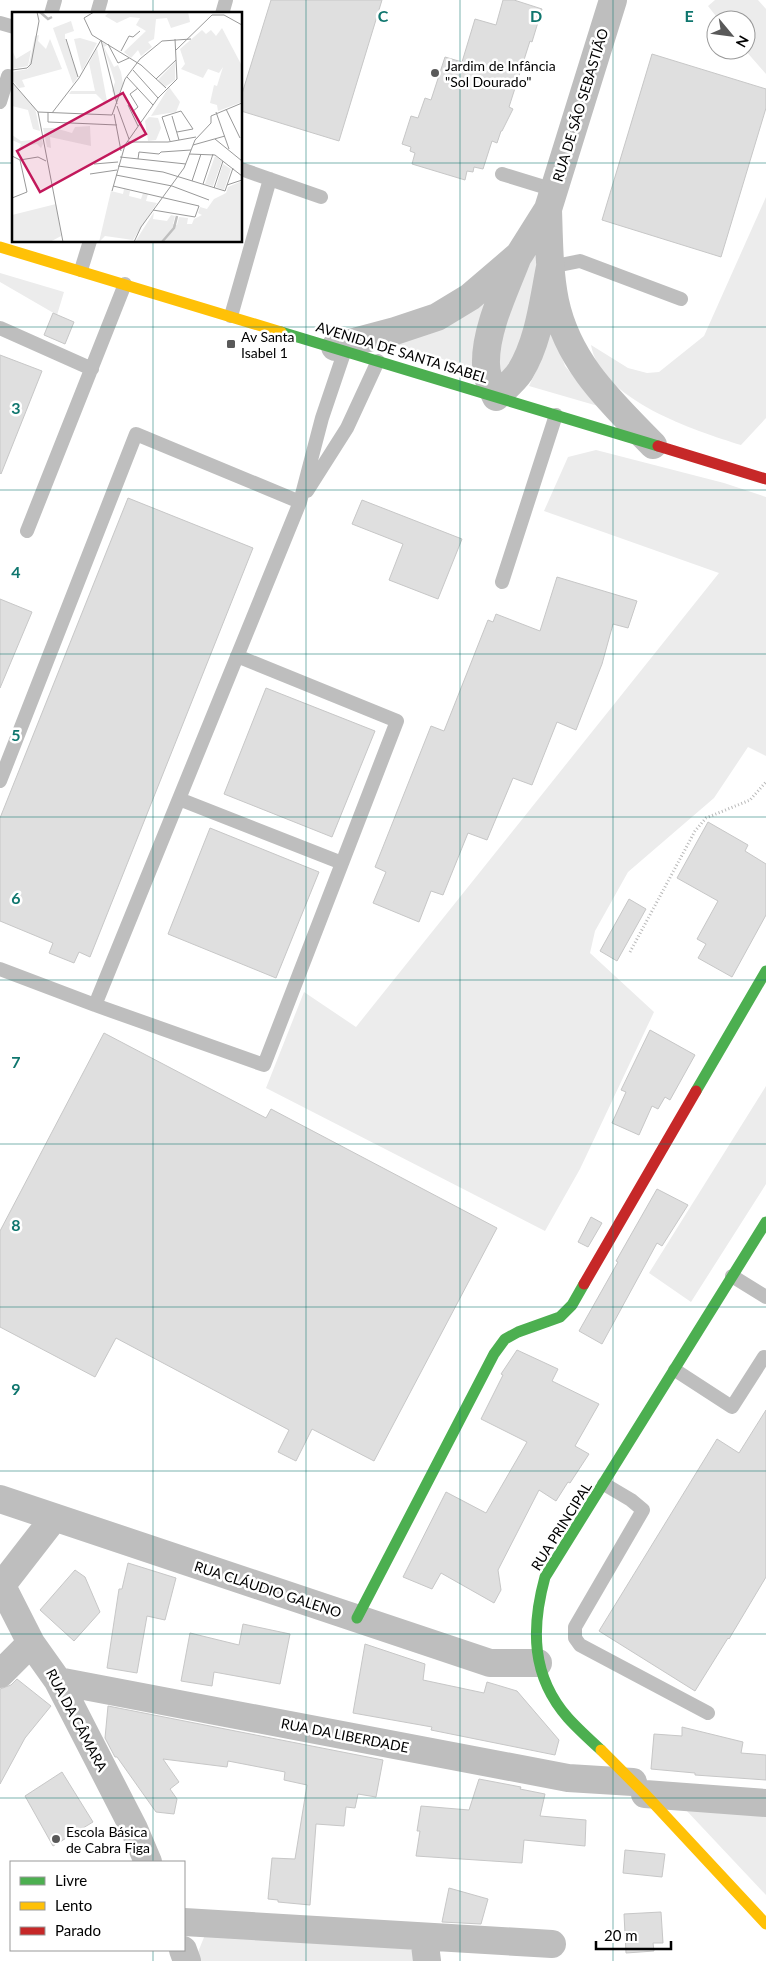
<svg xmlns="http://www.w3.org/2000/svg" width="766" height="1961" font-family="Lato,sans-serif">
	<rect width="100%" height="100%" fill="#fff"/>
	<!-- green -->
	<path fill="#ececec" d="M715,0H758L766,9V74L745,50L746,20H719L708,6Z
		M766,197V418L741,445C696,431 600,400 591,345L628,368L647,373L659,372L704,336Z
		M535,254L542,258L516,359L502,376L496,375L495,344L526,264Z
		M0,273L64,292L57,315L0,282Z
		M496,289L476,370L393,343Z
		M546,326L552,330L565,366L598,406L529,386L540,363Z
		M596,450L724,483L766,497V756L748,747L714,798L628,872L595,931L590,953L654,1012L580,1169L545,1231L266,1088L304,992L356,1027L719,573L544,511L568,457Z
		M766,1086V1184L691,1302L649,1273Z
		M685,1809L766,1815V1895Z
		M207,1930L401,1944L416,1953L417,1961H201L198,1952Z"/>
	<!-- building -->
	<path fill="#dfdfdf" stroke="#c7c7c7" d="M271,0H382L339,141L241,111V97Z
		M503,0H514L542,9L532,42L530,41L509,107L513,109L502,131H501L497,143L492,141L483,169L474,167L473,172L467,171L465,180L412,164L415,153L410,151L411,147L402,144L411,116L418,118L425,98L431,100L445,57L462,62L475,19L496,25Z
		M652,54L766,89V108L721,257L602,220Z
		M53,313L74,322L65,344L44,335Z
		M0,355L42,371L1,474L0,473Z
		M128,498L253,548L90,957L79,952L74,963L49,953L53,943L0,921V818Z
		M362,500L462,539L438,599L389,580L403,544L352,524Z
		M557,577L637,601L628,628L613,624L602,664L576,730L557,722L532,785L513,778L487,840L468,833L443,895L431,891L419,922L373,903L386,872L375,867L431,726L444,731L488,620L493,622L496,614L540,631Z
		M0,599L32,612L0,688Z
		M266,688L375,731L332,837L224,794Z
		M708,822L748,845L745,851L766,864V915L732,977L698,958L706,944L697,939L718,901L677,878Z
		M210,828L319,872L276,978L168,934Z
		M629,899L646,909L617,961L600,951Z
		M650,1030L695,1055L670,1100L665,1097L658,1109L652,1106L639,1135L612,1123L626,1092L621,1090Z
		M104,1033L266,1118L271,1109L497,1228L374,1461L312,1429L296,1461L278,1452L289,1430L116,1338L95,1377L0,1327V1231Z
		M657,1189L688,1205L662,1246L657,1243L602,1344L579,1331L618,1262L616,1261Z
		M591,1217L602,1223L588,1247L578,1242Z
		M517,1350L558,1369L552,1381L599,1404L575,1446L589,1454L570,1483L568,1482L556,1501L539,1490L498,1570L501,1590L494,1603L441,1573L432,1589L403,1577L446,1492L486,1513L527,1442L481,1419L503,1375L501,1374Z
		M766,1410V1577L729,1639L728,1638L695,1691L599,1631L717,1439L739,1453Z
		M128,1563L176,1578L165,1620L147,1616L137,1673L107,1668L119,1589H122Z
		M75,1570L85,1577L100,1612L74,1641L40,1610Z
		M243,1624L290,1634L280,1684L214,1672L212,1686L181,1681L190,1633L239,1645Z
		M365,1644L425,1664L423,1680L484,1693L487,1682L517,1691L559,1740L555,1755L431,1730L432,1727L353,1713Z
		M17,1679L51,1706L25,1738L0,1784V1689L11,1685Z
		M108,1706L383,1760L376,1797L358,1794L355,1808L346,1807L344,1826L316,1824L310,1905L278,1902V1900L268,1899L272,1858L295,1859L307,1785L284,1780L285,1772L228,1761L227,1767L163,1759L179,1782L170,1789L177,1799L174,1814L156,1812L117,1757H115L105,1738Z
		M682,1727L743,1742L741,1753L766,1755V1780L695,1775V1773L651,1769L654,1734L682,1736Z
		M62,1772L93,1822L53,1846L25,1796Z
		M479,1779L521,1787L520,1789L545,1794L540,1816L586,1820L585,1846L524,1840L522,1863L416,1856L420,1831H417L421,1806L469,1810Z
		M625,1850L665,1854L662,1877L623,1873Z
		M449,1888L488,1899L481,1924L442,1922Z
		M661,1912L663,1943H653L654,1951L626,1953L624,1914Z"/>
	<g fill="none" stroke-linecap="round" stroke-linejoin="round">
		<!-- path -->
		<path stroke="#b9b9b9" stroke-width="3" stroke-dasharray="1 2.5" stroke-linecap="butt" d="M630,952L695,831L706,818L750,800L766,782"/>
		<!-- lane -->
		<path stroke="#bebebe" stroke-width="14" d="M51,14L55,0
			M97,14L101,0
			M222,14L226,0
			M0,23L14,27
			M0,102L8,76
			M241,169L321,197
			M502,174L554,190
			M550,267L580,261L681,299
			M81,270L90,241
			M231,316L270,179
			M0,328L92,369
			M307,491L347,428L378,361
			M27,531L125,284
			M502,582L556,415
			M237,656L397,721L264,1065L95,1005L300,502L322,418L345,350
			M0,781L136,434L300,502
			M179,799L342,863
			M0,969L95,1005
			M732,1276L766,1297
			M675,1370L732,1407L764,1357L766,1358
			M604,1484L631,1500L643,1510L575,1627V1638L580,1645L708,1713"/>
		<!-- street -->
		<path stroke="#bebebe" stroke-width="28" d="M548,209C549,240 549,271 555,301C568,363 611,402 653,445
			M518,256C506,288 485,329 486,364C486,376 491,386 496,397C504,389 514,381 520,372C539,341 543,302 550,267
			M335,347L395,331L437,317L470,297L519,255L548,209L613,0
			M0,1499L490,1663H538
			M0,1582L31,1643L58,1681L134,1829L148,1862
			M2,1585L54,1518
			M0,1674L31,1643
			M58,1681L568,1778L633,1782
			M645,1794L766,1803
			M184,1922L552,1944
			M424,1937L427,1961
			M183,1950L187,1961"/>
		<!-- fast -->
		<path stroke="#4caf50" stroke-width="11" d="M281,332L658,446
			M696,1091L766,971
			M357,1618L494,1354L505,1339L518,1332L560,1317L572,1305L584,1284
			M601,1750C590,1740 578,1729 568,1718C531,1676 531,1628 545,1577L766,1222"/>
		<!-- slow -->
		<path stroke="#ffc107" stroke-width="11" d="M0,247L281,332
			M601,1750L645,1794L766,1924"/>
		<!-- jam -->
		<path stroke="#c62828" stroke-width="11" d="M658,446L766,479
			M584,1284L696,1091"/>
	</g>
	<!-- grid -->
	<path fill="none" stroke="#0f766e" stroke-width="1" stroke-opacity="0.55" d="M153,0V14M306,0V1961M460,0V1961M613,0V1961M0,163H14M241,163H766M153,241V1862M0,327H766M0,490H766M0,654H766M0,817H766M0,980H766M0,1144H766M0,1307H766M0,1471H766M0,1634H766M0,1798H766M153,1950V1961"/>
	<!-- markers -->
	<g fill="#595959" stroke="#fff" stroke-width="2">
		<circle cx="435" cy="73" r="5"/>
		<rect x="226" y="339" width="10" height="10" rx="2.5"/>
		<circle cx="56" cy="1839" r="5"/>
	</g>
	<g text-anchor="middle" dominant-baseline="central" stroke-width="5" stroke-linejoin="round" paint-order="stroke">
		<!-- poi labels -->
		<g font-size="14" fill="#000" stroke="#fff" text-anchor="start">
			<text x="445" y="65">Jardim de Infância<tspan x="445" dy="16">"Sol Dourado"</tspan></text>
			<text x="241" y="336">Av Santa<tspan x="241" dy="16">Isabel 1</tspan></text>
			<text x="66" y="1831">Escola Básica<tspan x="66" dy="16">de Cabra Figa</tspan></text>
		</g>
		<!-- street labels -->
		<g font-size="14" fill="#000" stroke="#fff">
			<text transform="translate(580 105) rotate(-73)">RUA DE SÃO SEBASTIÃO</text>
			<text transform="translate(402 352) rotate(17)">AVENIDA DE SANTA ISABEL</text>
			<text transform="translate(561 1526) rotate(-58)">RUA PRINCIPAL</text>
			<text transform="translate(268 1589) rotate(18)">RUA CLÁUDIO GALENO</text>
			<text transform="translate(77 1720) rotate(62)">RUA DA CÂMARA</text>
			<text transform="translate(345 1735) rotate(11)">RUA DA LIBERDADE</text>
		</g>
	</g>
	<!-- overview -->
	<g transform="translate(12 12)">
		<rect width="230" height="230" fill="#fff"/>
		<path d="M98,0H176L178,10L159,16L155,6L144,7L142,27L136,30L140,35L129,44L126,38L119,46L112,40L134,19L124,13L128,6L118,5L105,11L93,4ZM59,9L62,19L53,22V26L66,65L61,72L41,16ZM210,16L230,54V90L206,99L205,93L198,91L202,73L205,74L211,55L207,61L196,57L191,66L169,57L173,52L168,37L190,18L194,22L199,18L204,24ZM27,23L26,29L34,37L38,27L50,57L10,68L13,75L7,76L0,68V60L16,57L23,24ZM68,26L85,31L70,59L62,27ZM90,30L95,33L92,35L102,55L106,53L109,60L111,72L105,90L100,79L103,70ZM85,36L95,89L92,90L84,82H57L59,79H83L77,51ZM0,38L4,47L19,38L16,54L0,57ZM163,50V68L153,75L146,68ZM0,71L23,96L28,119L21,117L16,98L0,94ZM157,75L168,90L164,100L139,104ZM137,105L146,106L149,116L144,128L136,129L133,109ZM78,114L79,134L38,125L39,136L35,135L31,116H43L60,121L63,115ZM0,123L9,129L30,127L31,132L29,136L25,132L11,134L7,142L5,141L9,132L0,128ZM203,144L210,149L201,174L193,172ZM211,152L219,157L212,178L204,175ZM230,169V230H123L142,200L141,207L155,209L159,203L163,204L161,212L165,213L167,205L176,206L175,212H180L182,207L190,203L186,201L188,195L195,197L202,187L214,181L216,175ZM112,177L118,179L117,184L129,187L131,181L136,182L134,189L145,191L121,228L93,224L87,230L99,179L111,182ZM44,192L49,224L38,230H0V203Z" fill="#ececec"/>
		<path fill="none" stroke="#bfbfbf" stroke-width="2.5" d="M28,0L36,7L40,5M150,230L162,216L165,204"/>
		<path fill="none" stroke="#999" stroke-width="1" d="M82,0L72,6L80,23L129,53L154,76M54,27L66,65M89,28L105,92M96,32L106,51L117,46M164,38L200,3H212L230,13M109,39L117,24L121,25L128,19M0,58L15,56L19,52L27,9L25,0M121,58L146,86M115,65L141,93M144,67L164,48M0,70L26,100L51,230M116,93L126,114M105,94L117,127M214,97L228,126M26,100L100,103L113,67L128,47L150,29L179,27M36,100V110L105,113M120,100L126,95L118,82L126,76M204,100L217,137M40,101L67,66L89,28M102,102L109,139M160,104L167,128M203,127L230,149M158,129L150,105L169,99L181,117L165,120M116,130H156L184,125M181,133L213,124M177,142L203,143L230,164M0,144L8,148L26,145L34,149M108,145L174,152M126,147L127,140L147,142L149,140L179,138M82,152L106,150M106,154L151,160L213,179L221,156M78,162L105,158M104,163L160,174L197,188M180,169L189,142M191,172L201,142M215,173L230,168M101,174L187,194L183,205L141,198M202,176L211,149M100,179L113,133L146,86L165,67L163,27M0,186L15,180L8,148M122,230L129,215L172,156L183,128L199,111V104L230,91"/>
		<path fill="#c2185b" fill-opacity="0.15" stroke="#c2185b" stroke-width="2.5" d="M111,81L134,122L28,180L5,139Z"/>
		<rect width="230" height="230" fill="none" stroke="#000" stroke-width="2.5"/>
	</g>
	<g font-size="16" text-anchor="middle" font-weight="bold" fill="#0f766e" stroke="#fff" stroke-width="5" stroke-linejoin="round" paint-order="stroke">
		<text x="383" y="22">C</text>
		<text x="536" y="22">D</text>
		<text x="689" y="22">E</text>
		<text x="16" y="414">3</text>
		<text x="16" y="578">4</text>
		<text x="16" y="741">5</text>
		<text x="16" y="904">6</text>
		<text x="16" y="1068">7</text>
		<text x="16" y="1231">8</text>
		<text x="16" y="1395">9</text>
	</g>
	<!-- legend -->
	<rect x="10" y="1861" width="175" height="90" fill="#ffffff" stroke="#999999"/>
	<rect x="20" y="1877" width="25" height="8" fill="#4caf50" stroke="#999999"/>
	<text x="55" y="1886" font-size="15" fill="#000000">Livre</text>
	<rect x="20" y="1902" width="25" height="8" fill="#ffc107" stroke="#999999"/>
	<text x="55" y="1911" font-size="15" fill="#000000">Lento</text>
	<rect x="20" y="1927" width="25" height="8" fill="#c62828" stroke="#999999"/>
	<text x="55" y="1936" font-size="15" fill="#000000">Parado</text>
	<!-- north arrow -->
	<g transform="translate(731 35) rotate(119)"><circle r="24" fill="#ffffff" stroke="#999999"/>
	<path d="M0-4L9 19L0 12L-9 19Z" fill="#595959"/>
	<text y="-8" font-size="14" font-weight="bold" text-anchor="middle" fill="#000000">N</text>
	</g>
	<!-- scale -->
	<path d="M596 1941v8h75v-8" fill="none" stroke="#000000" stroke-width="2.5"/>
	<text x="604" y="1941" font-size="15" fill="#000000" stroke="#ffffff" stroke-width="4" paint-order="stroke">20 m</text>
</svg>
